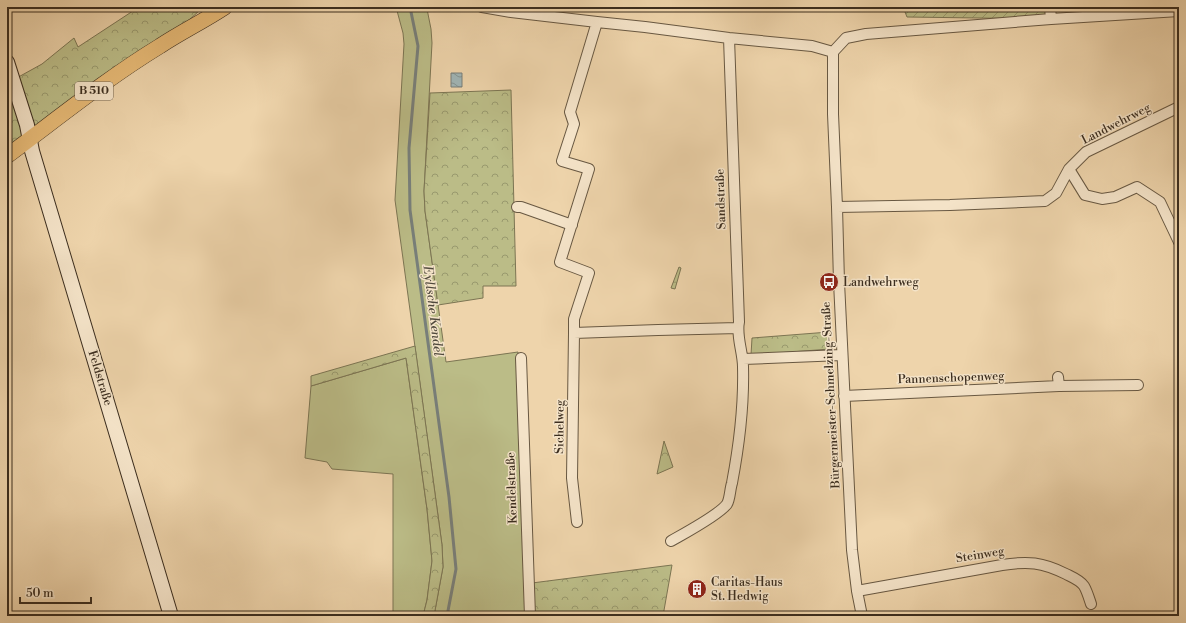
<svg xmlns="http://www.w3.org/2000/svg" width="1186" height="623" font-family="'Libre Bodoni',serif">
	<defs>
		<pattern id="forest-crowns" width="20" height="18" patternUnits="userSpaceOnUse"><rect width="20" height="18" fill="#bbbc87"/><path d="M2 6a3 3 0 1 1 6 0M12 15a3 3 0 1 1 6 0" fill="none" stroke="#99996e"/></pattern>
		<pattern id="garden-furrows" width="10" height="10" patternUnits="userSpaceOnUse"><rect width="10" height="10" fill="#bbbc87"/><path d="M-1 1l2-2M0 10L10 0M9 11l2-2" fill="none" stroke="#99996e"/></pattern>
		<pattern id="water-waves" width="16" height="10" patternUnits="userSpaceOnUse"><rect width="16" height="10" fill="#a0b5b6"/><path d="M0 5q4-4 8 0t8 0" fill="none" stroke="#849493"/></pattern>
	</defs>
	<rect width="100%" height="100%" fill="#eed4ab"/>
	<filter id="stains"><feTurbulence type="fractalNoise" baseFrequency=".005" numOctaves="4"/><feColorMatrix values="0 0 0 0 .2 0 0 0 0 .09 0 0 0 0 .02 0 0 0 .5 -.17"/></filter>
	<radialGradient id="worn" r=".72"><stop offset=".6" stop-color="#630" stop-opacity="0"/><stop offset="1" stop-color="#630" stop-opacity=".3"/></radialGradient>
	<!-- grass -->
	<path fill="#bbbc87" stroke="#7c7553" d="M396,7H427V9L431,29L432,43L424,191L425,211L446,362L518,352L526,616H434L443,567L442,545L395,200L404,44L403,33Z
		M406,358L427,509L432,561L427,600L423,616H393V474L332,469L327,462L305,458L311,386Z"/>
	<!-- forest -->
	<path fill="url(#forest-crowns)" stroke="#7c7553" d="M139,7H196L199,11L160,46L7,158V73L13,80L42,64L74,38L78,47Z
		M511,90L516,286H483V298L438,305L425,211L424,191L430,93Z
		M679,267L681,268L675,289L671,288Z
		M829,332L830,349L751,355L752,338Z
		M415,346L442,545L443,567L434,616H423L427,600L432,561L427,509L406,358L311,386V376Z
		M664,441L673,467L657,474Z
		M672,565L663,616H533L532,583Z"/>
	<!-- garden -->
	<path fill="url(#garden-furrows)" stroke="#7c7553" d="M903,7H1050L1051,19L907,17Z"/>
	<!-- water -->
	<path fill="url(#water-waves)" stroke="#787f7a" d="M451,73H462V87H451Z"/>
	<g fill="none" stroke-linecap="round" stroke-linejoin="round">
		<!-- stream -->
		<path stroke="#787f7a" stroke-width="3" d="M410,7L418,46L409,148L410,210L449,497L456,569L447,616"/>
		<!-- street casing -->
		<g stroke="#685842" stroke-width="12">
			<path id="street" d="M482,7L511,12L597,22L645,27L729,38L812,46L833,52
				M1050,7L1051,19
				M597,22L570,112L574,124L562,161L589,169L560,262L589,273L574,319V333L658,330L738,328
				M833,52V114L837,207L839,282L852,550L857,591L862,616
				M833,52L846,38L866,34L1051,19L1179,11
				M1069,169L1085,195L1102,199L1115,197L1137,187L1160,202L1179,242
				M517,207H521L572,225
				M837,207L950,205L1045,201L1056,193L1069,169L1086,152L1179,107
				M574,333L572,478L577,522
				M521,358L530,616
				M743,359L842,355
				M1059,386L1138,385
				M844,396L1059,386L1058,377
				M671,541C685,533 719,515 727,504C730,499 730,489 732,483C739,446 744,405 743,367C743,352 736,336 739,322L729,38
				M857,591L1002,565C1028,561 1042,562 1066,574C1072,577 1080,580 1084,586C1087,591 1089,598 1091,604"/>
		</g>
		<!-- secondary casing -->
		<g stroke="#3c2e1f" stroke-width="16">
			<path id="secondary" d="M7,62L27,125L32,151L171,616"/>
		</g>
		<!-- primary casing -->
		<g stroke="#3c2e1f" stroke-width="16">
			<path id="primary" d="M7,156C57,119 106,79 160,46C181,32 204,21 225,7"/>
		</g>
		<!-- street -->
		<use href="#street" stroke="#f4e3c8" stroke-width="10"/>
		<!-- secondary -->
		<use href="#secondary" stroke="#f4e3c8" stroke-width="14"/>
		<!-- primary -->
		<use href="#primary" stroke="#e7ba76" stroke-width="15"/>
	</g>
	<!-- icons -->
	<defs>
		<g id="bus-disc" transform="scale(1)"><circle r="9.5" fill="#8f2418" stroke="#f4e3c8"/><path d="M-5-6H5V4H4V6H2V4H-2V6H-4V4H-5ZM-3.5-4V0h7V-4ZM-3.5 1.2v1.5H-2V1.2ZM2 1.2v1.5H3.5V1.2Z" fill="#fff"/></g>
		<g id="building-disc" transform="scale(1)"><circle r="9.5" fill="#8f2418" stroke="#f4e3c8"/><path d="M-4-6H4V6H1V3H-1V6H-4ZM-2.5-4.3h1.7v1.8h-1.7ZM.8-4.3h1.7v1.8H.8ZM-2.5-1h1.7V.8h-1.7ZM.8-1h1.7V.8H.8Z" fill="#fff"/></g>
	</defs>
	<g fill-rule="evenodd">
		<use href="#bus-disc" x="829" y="282"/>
		<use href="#building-disc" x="697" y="589"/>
	</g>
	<g text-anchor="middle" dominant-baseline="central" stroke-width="3" stroke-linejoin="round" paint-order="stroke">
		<!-- shield labels -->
		<rect fill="#f4e3c8" stroke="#736452" stroke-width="1" x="75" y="82" width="38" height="18" rx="3"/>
		<g font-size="11" font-weight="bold" fill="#3c2e1f">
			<text x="94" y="91">B 510</text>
		</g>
		<!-- street labels -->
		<g font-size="12" fill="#3c2e1f" stroke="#f4e3c8">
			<text transform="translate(1116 124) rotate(-27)">Landwehrweg</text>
			<text transform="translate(721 199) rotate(-92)">Sandstraße</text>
			<text transform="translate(100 378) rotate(73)">Feldstraße</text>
			<text transform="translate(951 378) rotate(-2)">Pannenschopenweg</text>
			<text transform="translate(831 395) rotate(-93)">Bürgermeister-Schmelzing-Straße</text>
			<text transform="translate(560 427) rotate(-89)">Sichelweg</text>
			<text transform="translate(512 488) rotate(-92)">Kendelstraße</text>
			<text transform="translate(980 555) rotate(-9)">Steinweg</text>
		</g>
		<!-- poi labels -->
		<g font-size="12" fill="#3c2e1f" stroke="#f4e3c8" text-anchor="start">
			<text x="843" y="282">Landwehrweg</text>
			<text x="711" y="582">Caritas-Haus<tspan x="711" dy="14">St. Hedwig</tspan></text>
		</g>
		<!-- water labels -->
		<g font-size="13" font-style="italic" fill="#50493d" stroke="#f4e3c8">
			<text transform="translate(433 311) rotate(83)">Eyllsche Kendel</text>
		</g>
	</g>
	<!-- margin -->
	<rect width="1186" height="623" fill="none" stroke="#eed4ab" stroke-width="24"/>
	<rect x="8" y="8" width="1170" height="607" fill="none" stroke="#3c2e1f" stroke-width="2"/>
	<rect x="12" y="12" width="1162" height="599" fill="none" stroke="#3c2e1f"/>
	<!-- scale -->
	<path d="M20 597v6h71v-6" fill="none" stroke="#3c2e1f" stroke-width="2"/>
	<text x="26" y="597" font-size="12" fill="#3c2e1f" stroke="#f4e3c8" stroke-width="3" paint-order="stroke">50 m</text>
	<rect width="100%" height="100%" filter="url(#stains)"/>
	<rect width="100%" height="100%" fill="url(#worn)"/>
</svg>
